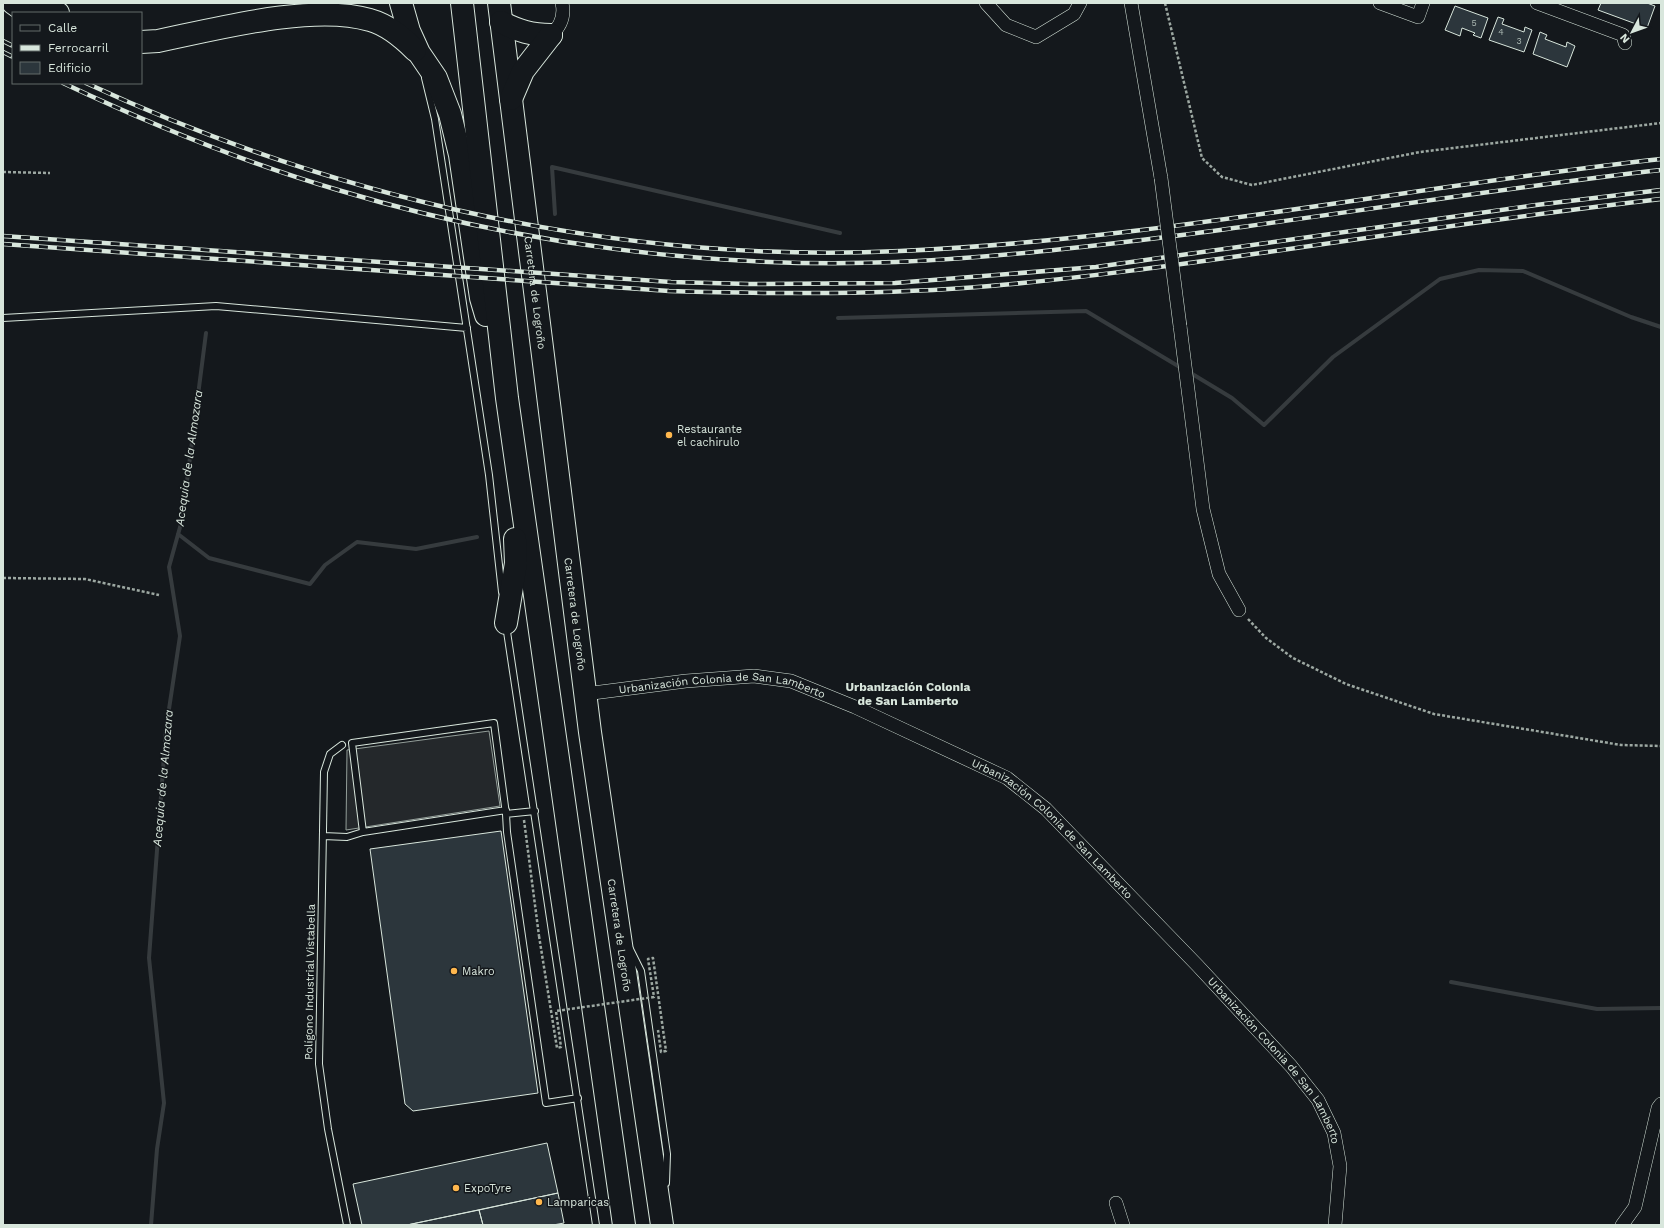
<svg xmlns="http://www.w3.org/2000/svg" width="1664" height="1228" font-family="'Work Sans',sans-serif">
	<rect width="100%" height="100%" fill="#14181c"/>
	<!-- parking -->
	<path fill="#24282b" stroke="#939e99" d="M489,731L500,806L346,830L347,750Z"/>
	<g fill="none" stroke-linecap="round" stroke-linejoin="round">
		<!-- stream -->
		<path stroke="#363b3e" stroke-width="4" d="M555,214L552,167L840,233
			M838,318L1086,311L1183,369
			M1189,372L1232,398L1264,425L1333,357L1440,279L1479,270L1523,271L1631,317L1661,327
			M178,534L209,558L310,584L325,565L357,542L416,549L477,537
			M1451,982L1597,1009L1661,1008
			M151,1225L157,1149L164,1103L149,958L166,729L180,636L169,567L182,520L206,333"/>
	</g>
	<!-- building -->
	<path fill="#2c363c" stroke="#d8e6dc" d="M1601,3H1647L1655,6L1647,28L1598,10Z
		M1455,6L1488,18L1481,38L1473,35L1475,33L1462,28L1460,36L1445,30Z
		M1498,17L1504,19L1502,24L1524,32L1525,27L1532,30L1524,52L1489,40Z
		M1540,32L1547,35L1545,39L1566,47L1567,42L1575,46L1567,67L1533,54Z
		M501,831L538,1093L413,1111L405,1104L370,849Z
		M547,1143L558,1193L407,1225H362L353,1184Z
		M558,1193L564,1223L553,1225H483L479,1210Z
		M479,1210L483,1225H407Z"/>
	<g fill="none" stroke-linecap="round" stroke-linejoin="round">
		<!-- lane casing -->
		<g stroke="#d8e6dc" stroke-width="8">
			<path id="lane" d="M425,78L435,119L444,178L489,475L502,592
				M3,318L216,306L467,328
				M506,625L596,1225
				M342,745L330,754L324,772L319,1064L328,1129L347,1225
				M506,814L535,811
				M363,832L352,743L494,723L506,814L507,832L546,1103L578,1098
				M323,836L347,837L363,832L506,810
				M630,949L641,971L667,1154L666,1183"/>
		</g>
		<!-- street casing -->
		<g stroke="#d8e6dc" stroke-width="14">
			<g id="street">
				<path d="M986,3L1006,25L1036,37L1074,14L1080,3"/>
				<path d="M1131,3L1161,178"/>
				<path d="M1380,3L1418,17L1423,3"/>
				<path d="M1537,3L1623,35L1625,43"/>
				<path d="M551,35C561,26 565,16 562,3"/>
				<path d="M1180,326L1203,509L1219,574L1239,610"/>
				<path id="s1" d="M585,694L686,681L754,676L791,681L855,707L1007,778L1046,809L1197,965L1291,1066L1318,1100L1334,1133L1340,1166L1335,1225"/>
				<path d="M1116,1203L1123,1225"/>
				<path d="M1622,1225L1635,1207L1658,1108L1661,1104"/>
			</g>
		</g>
		<!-- highway casing -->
		<g stroke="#d8e6dc" stroke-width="24">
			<g id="highway">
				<path d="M13,3L27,13"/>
				<path d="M40,3L58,13"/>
				<path d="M401,3L409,31L419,53L436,78L450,114L460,155L481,298L486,315"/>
				<path d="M462,3L507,398L624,1225"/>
				<path id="s2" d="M499,3L590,732L662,1225"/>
				<path d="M501,22C518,31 532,35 551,35"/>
				<path d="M141,42L158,41C216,29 314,3 370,20C388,25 402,37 415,50"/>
				<path d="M511,99L523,71L551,35"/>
				<path d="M506,623L516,563L515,539"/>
			</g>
		</g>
		<!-- path -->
		<path stroke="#9da8a2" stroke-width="2.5" stroke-dasharray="3 2" stroke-linecap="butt" d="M1165,3L1202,158L1222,177L1252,185L1420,152L1661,123
			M3,172L50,173
			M3,578L85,579L159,595
			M1248,619L1266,638L1293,658L1346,684L1434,714L1621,745L1661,746
			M524,820L539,936"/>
		<!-- lane -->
		<use href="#lane" stroke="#14181c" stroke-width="6"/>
		<!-- street -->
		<use href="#street" stroke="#14181c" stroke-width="13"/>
		<!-- highway -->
		<use href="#highway" stroke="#14181c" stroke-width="22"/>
		<!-- rail casing -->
		<g stroke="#d8e6dc" stroke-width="4.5">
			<path id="rail" d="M3,41L13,46
				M3,52L13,57
				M63,83C152,125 243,162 338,190C517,244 709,269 896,262C992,258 1087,247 1182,235C1342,214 1501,188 1661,170
				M86,83C339,200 621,264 900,251C1156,240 1407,187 1661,159
				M3,236L671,282L749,284L895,283L1096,267L1536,205L1661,190
				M3,244L669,291C776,294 883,295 990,286C1083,278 1176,265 1268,252C1399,233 1530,214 1661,199"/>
		</g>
		<!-- rail -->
		<use href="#rail" stroke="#14181c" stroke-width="3" stroke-dasharray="9" stroke-linecap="butt"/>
		<!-- street-bridge casing -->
		<g stroke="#d8e6dc" stroke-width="14" stroke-linecap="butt">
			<path id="street-bridge" d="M1161,178L1180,326"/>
		</g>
		<!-- path-bridge -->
		<path stroke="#9da8a2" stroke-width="2.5" stroke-dasharray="3 2" stroke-linecap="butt" d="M539,936L557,1048L561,1047L556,1011L654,997L648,959L653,958L666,1051L661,1052L658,1030"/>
		<!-- street-bridge -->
		<use href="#street-bridge" stroke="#14181c" stroke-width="13"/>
	</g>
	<!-- markers -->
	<g fill="#ffb74d" stroke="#14181c" stroke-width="1.5">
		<circle cx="669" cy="435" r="4"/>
		<circle cx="454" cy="971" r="4"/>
		<circle cx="456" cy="1188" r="4"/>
		<circle cx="539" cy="1202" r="4"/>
	</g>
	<g text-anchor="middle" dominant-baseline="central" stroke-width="3" stroke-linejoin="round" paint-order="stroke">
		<!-- number labels -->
		<g font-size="9" fill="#adbab4">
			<text x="1474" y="23">5</text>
			<text x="1501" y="32">4</text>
			<text x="1519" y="41">3</text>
		</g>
		<!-- street labels -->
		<g font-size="11" fill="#d8e6dc" stroke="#14181c">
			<text stroke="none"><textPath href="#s2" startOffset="292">Carretera de Logroño</textPath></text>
			<text stroke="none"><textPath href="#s2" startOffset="616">Carretera de Logroño</textPath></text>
			<text stroke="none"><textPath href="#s1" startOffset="139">Urbanización Colonia de San Lamberto</textPath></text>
			<text stroke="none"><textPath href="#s1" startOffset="511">Urbanización Colonia de San Lamberto</textPath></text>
			<text stroke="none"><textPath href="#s2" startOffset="940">Carretera de Logroño</textPath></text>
			<text transform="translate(310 982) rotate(-89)">Polígono Industrial Vistabella</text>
			<text stroke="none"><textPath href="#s1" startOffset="835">Urbanización Colonia de San Lamberto</textPath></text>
		</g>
		<!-- poi labels -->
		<g font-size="11" fill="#d8e6dc" stroke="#14181c" text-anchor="start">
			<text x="677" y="429">Restaurante<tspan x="677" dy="13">el cachirulo</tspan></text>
			<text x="462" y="971">Makro</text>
			<text x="464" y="1188">ExpoTyre</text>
			<text x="547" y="1202">Lamparicas</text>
		</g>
		<!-- water labels -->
		<g font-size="12" font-style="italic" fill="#d8e6dc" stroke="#14181c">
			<text transform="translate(189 458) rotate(-82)">Acequia de la Almozara</text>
			<text transform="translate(163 778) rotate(-85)">Acequia de la Almozara</text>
		</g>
		<!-- neighbourhood labels -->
		<g font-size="12" font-weight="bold" fill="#d8e6dc" stroke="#14181c">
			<text x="908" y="687">Urbanización Colonia<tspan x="908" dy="14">de San Lamberto</tspan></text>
		</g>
	</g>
	<!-- border -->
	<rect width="1664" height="1228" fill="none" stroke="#d8e6dc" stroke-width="8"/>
	<!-- legend -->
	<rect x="12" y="12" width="130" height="72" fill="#14181c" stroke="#626a69"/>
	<rect x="20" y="25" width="20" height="6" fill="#14181c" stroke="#626a69"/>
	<text x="48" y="32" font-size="12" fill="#d8e6dc">Calle</text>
	<rect x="20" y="45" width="20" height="6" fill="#d8e6dc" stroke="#626a69"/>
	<text x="48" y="52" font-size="12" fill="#d8e6dc">Ferrocarril</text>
	<rect x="20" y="62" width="20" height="12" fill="#2c363c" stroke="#626a69"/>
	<text x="48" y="72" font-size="12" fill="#d8e6dc">Edificio</text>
	<!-- north arrow -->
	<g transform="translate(1632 32) rotate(229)" stroke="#14181c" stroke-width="3" paint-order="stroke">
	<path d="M0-3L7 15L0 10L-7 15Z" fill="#d8e6dc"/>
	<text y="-6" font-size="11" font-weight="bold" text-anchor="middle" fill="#d8e6dc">N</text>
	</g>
</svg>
